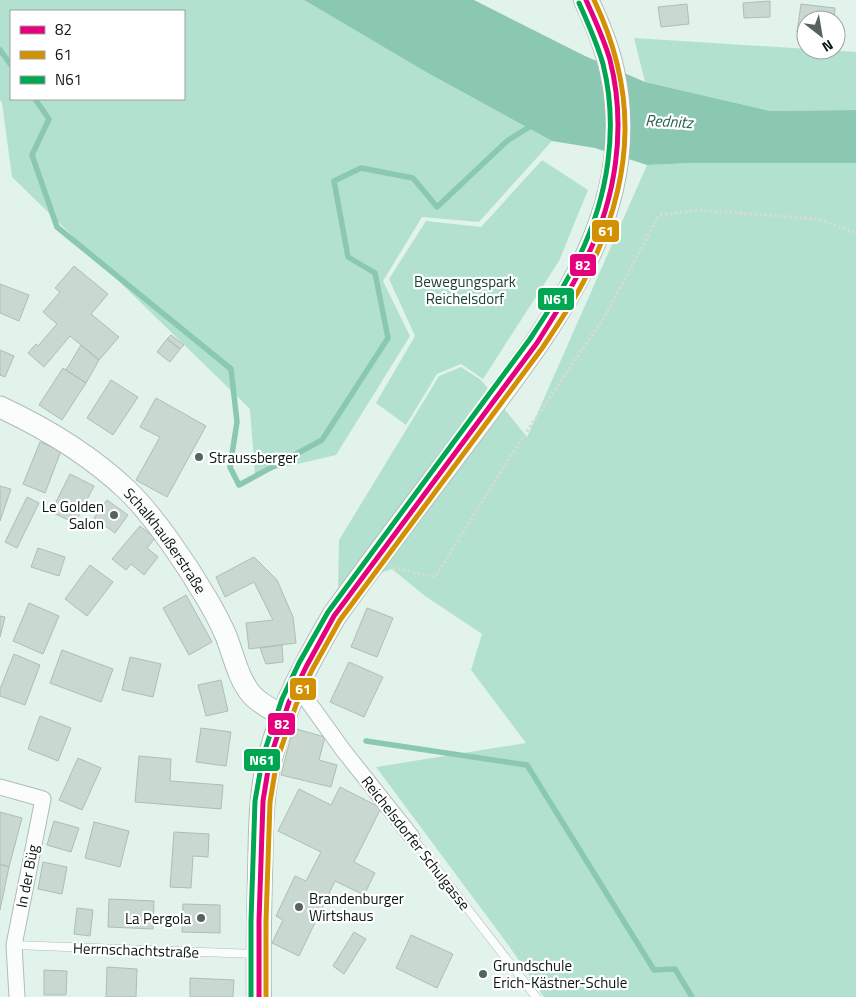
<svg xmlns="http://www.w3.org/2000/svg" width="856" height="997" font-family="'Titillium Web',sans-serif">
	<rect width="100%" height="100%" fill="#e2f3ec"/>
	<!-- green -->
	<path fill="#b2e2cf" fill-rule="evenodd" d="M0,0H304L426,72L552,141L479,222L422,217L383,281L410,336L336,455L255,474L250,409L12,177L2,103L0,100ZM11,11H184V99H11Z
		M634,38L856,52V110L770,111L645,82Z
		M542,160L588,190L559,261L483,379L461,364L437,374L406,425L376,403L415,336L389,279L426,221L481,227Z
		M690,163H856V997H544L509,946L376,767L526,743L471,670L482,634L425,596L392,569L338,587L339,540L439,376L461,367L481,380L527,437L647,165Z"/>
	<!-- water -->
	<path fill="#8ac8b1" d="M304,0H474L585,56L645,82L770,111L856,110V163H690L647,165L595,148L552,141L426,72Z"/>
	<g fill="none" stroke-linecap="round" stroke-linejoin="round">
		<!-- stream -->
		<path stroke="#8ac8b1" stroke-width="5.5" d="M0,50L11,65
			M35,99L49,119L32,155L57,227L231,369L237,422L230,467L239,485L322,440L388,338L375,273L348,257L334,181L361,168L413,178L437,207L507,141L534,124
			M366,741L527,765L654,970L675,969L692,997"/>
	</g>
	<!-- building -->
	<path fill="#cad8d2" stroke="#afbdb7" d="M770,1V17L744,18L743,3Z
		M687,4L689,24L661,27L658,7Z
		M801,4L835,8L834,20H806V33L797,32Z
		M74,266L108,294L91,314L119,337L99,360L70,336L44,367L28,353L36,344L38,346L57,324L43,312L60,292L55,288Z
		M0,284L29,295L19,321L0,313Z
		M171,335L184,345L180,349L167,339Z
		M167,339L180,349L170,362L157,352Z
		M81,345L99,360L86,383L66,370Z
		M0,350L14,356L5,377L0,375Z
		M63,368L86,383L62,420L39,405Z
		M111,380L138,397L113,435L87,418Z
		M156,398L206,426L167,497L136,480L160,437L140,427Z
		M40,442L61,451L45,493L23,484Z
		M70,474L94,486L75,523L51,512Z
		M0,486L11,489L0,521Z
		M27,497L39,503L17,548L5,542Z
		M107,500L128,515L115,533L94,518Z
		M140,526L155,538L147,548L158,557L144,575L131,564L126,570L112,559Z
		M38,548L65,557L59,576L31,567Z
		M254,557L277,580L293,617L296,643L249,649L246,623L273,620L254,582L225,597L216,577Z
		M90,565L113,582L87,616L65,599Z
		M186,595L212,642L189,655L163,608Z
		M29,603L59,616L43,654L13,641Z
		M367,608L393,618L377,657L351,647Z
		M0,616L5,617L0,637Z
		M282,645L283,662L266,664L260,648Z
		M62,650L113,669L101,702L50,683Z
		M14,654L40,665L25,705L0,696V689Z
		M130,657L161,664L153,697L122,690Z
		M349,662L383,677L364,717L330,702Z
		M221,680L228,711L206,716L198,685Z
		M40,716L71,728L58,761L28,749Z
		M201,728L231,732L226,766L196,762Z
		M293,728L325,737L319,760L337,765L331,787L281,775Z
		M139,756L171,759L170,781L223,785L221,809L135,802Z
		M78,758L101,768L82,810L59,800Z
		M340,787L381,808L354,862L375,873L364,895L335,881L299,956L272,943L283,920L276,916L295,876L306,881L321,852L278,831L299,789L331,805Z
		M0,812L22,818L9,867L0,864Z
		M54,821L79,828L71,852L47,845Z
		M94,822L129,831L120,867L85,858Z
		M174,832L209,834L208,857L193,856L191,888L170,887Z
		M43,862L67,867L62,894L38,889Z
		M0,864L9,867L0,910Z
		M109,899L154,901L153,929L108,927Z
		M183,904L220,905V933L182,932Z
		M77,908L93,910L90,936L74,934Z
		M354,932L366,939L344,974L333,966Z
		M411,935L453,954L437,988L396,968Z
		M107,967L137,969L136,997H106Z
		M44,970L67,971L66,995H44Z
		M190,978L234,980L233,997H190Z"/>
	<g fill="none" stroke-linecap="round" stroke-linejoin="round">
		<!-- lane casing -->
		<g stroke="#afbcb7" stroke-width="9">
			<path id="lane" d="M412,837L536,997
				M14,945L256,954"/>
		</g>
		<!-- street casing -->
		<g stroke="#afbcb7" stroke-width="17">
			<path id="street" d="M293,692L307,700L343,750L412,837
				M0,787L43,799L14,945L17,997"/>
		</g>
		<!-- secondary casing -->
		<g stroke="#afbcb7" stroke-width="23">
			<g id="secondary">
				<path id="s1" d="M0,407C45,428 90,455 127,490C155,517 187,565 207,599C214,611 221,624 226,636C234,656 238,679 252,695C260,704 273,710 283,716"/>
			</g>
		</g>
		<!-- primary casing -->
		<g stroke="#afbcb7" stroke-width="26">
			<path id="primary" d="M259,997C258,956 259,916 260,875C261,836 260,796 270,758C283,706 308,661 334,616C381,550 431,486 479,422C556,320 643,207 612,71C607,46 597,23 586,0"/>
		</g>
		<!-- path -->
		<path stroke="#d5dbd8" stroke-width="3" stroke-dasharray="2.5 2.5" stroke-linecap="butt" d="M393,568L435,577L523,437L604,318L659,215L699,210L817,219L856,233"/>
		<!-- lane -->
		<use href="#lane" stroke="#fbfdfc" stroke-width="8"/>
		<!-- street -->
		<use href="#street" stroke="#fbfdfc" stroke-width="15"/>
		<!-- secondary -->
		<use href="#secondary" stroke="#fbfdfc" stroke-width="21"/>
		<!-- primary -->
		<use href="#primary" stroke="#fbfdfc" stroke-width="24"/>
		<!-- bus-1 casing -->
		<g stroke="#fff" stroke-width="9">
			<path id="bus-1" d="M259,997V921L263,801L270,758L289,702L306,667L334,616L537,343C554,316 571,290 585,261C616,200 627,127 610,60C604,39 595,20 586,0"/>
		</g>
		<!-- bus-2 casing -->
		<g stroke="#fff" stroke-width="9">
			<path id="bus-2" d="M266,997V921L270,802L277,760L296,705L312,670L340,620L543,347C561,320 580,292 593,262C634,172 637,90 594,0"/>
		</g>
		<!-- bus-3 casing -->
		<g stroke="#fff" stroke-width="9">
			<path id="bus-3" d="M251,997V921L255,801L263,756L282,699L299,663L328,612L530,339C548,312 565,286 579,257C608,197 619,128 603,64C597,43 588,23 579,3"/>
		</g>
		<!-- bus-1 -->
		<use href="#bus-1" stroke="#e5007d" stroke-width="5"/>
		<!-- bus-2 -->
		<use href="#bus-2" stroke="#d39003" stroke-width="5"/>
		<!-- bus-3 -->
		<use href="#bus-3" stroke="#00a651" stroke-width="5"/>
	</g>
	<!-- markers -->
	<g fill="#56635e" stroke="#fff" stroke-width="2">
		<circle cx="199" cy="457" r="5"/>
		<circle cx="114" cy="515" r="5"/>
		<circle cx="299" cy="907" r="5"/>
		<circle cx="201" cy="918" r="5"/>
		<circle cx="483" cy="974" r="5"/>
	</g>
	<g text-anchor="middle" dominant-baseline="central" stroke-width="4.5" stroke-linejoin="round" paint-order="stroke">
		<!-- park labels -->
		<g font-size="15" fill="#1c4134" stroke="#fff">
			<text x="465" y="281">Bewegungspark<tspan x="465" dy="17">Reichelsdorf</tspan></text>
		</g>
		<!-- poi labels -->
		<g font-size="15" fill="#0a1612" stroke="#fff" text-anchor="start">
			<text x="209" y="457">Straussberger</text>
			<text x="104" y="506" text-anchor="end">Le Golden<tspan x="104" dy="17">Salon</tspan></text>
			<text x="309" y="898">Brandenburger<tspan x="309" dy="17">Wirtshaus</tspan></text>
			<text x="191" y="918" text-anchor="end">La Pergola</text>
			<text x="493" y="965">Grundschule<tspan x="493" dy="17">Erich-Kästner-Schule</tspan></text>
		</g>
		<!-- street labels -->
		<g font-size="15" fill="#0a1612" stroke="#fff">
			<text stroke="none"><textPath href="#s1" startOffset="216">Schalkhaußerstraße</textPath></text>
			<text transform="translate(416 843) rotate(52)">Reichelsdorfer Schulgasse</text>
			<text transform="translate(27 876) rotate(-79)">In der Büg</text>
			<text transform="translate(136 950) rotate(2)">Herrnschachtstraße</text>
		</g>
		<!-- water labels -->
		<g font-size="16" font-style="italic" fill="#26644f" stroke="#fff">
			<text transform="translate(669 121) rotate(3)">Rednitz</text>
		</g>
	</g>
	<g stroke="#fff" stroke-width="2">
		<rect x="591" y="219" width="29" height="24" rx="5" fill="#d39003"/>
		<rect x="569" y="253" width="28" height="24" rx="5" fill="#e5007d"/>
		<rect x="537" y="287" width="38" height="24" rx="5" fill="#00a651"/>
		<rect x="289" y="677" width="28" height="24" rx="5" fill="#d39003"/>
		<rect x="267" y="712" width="29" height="24" rx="5" fill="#e5007d"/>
		<rect x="243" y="748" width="38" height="24" rx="5" fill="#00a651"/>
	</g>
	<g font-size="14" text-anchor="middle" font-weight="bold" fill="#fff">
		<text x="606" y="236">61</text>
		<text x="583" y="270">82</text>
		<text x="556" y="304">N61</text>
		<text x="303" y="694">61</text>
		<text x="282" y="729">82</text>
		<text x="262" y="765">N61</text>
	</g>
	<!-- legend -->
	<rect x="10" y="10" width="175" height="90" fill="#ffffff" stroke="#9da2a0"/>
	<rect x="20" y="26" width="25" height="8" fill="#e5007d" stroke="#9da2a0"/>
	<text x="55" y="35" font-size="15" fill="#0a1612">82</text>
	<rect x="20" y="51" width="25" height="8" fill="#d39003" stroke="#9da2a0"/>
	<text x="55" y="60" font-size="15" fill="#0a1612">61</text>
	<rect x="20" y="76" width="25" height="8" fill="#00a651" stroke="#9da2a0"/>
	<text x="55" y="85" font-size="15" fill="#0a1612">N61</text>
	<!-- north arrow -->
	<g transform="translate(821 35) rotate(149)"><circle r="24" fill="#ffffff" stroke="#9da2a0"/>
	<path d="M0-4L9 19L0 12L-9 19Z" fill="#56635e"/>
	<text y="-8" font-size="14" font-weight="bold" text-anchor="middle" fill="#0a1612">N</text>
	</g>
</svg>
